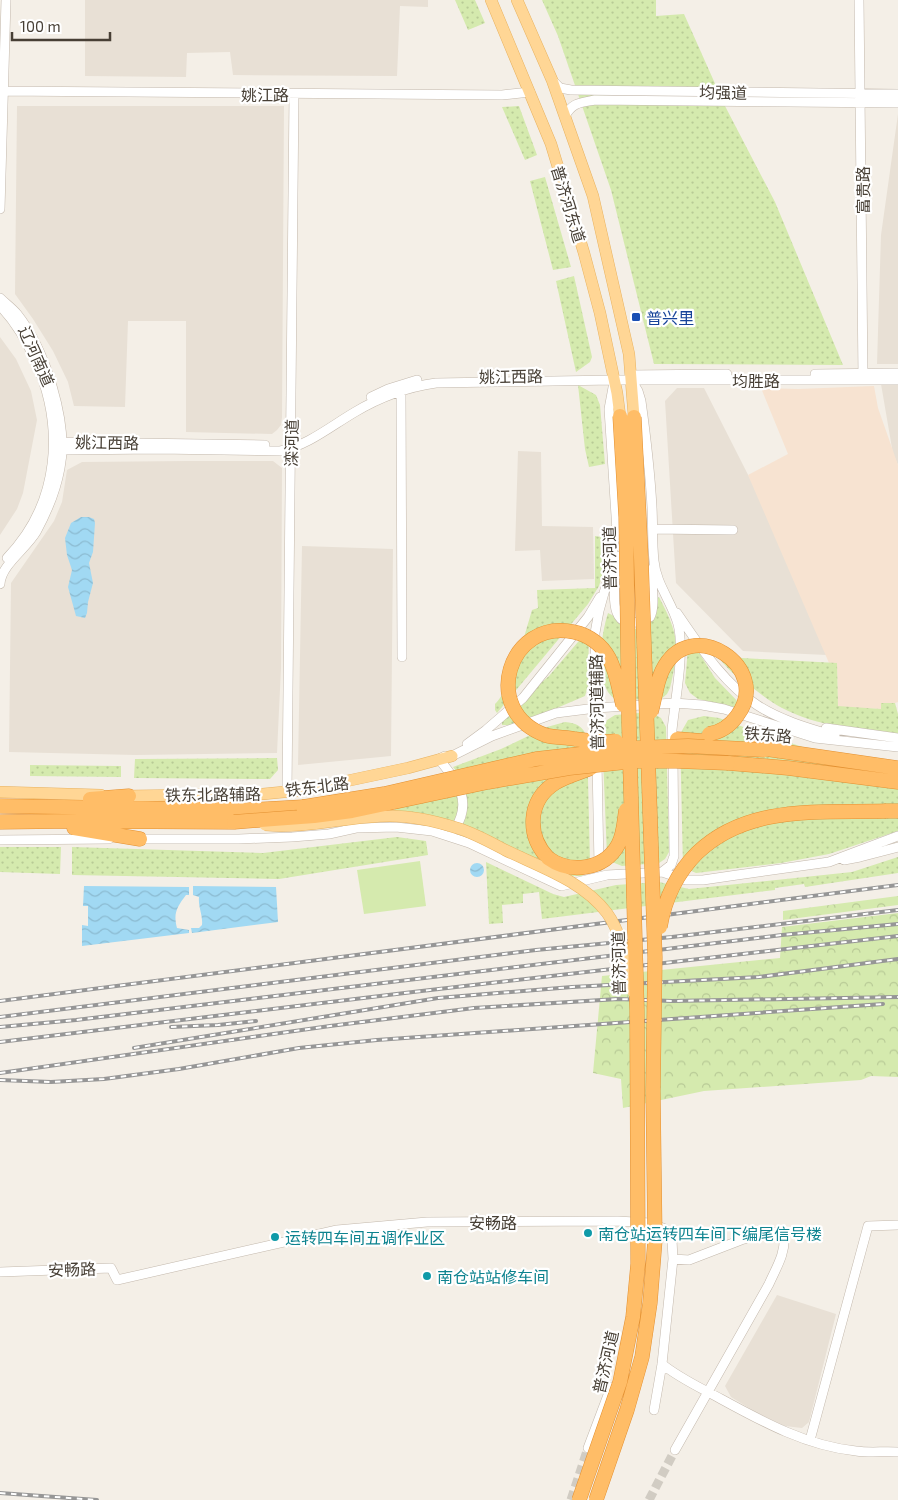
<svg xmlns="http://www.w3.org/2000/svg" width="898" height="1500" font-family="'Exo 2','Noto Sans SC',sans-serif">
	<defs>
		<pattern id="grass-dots" width="8" height="8" patternUnits="userSpaceOnUse" patternTransform="scale(1.25)"><rect width="8" height="8" fill="#d5eaae"/><path d="M2 2h.1M6 6h.1" fill="none" stroke="#b8ca96" stroke-width="1.8" stroke-linecap="round"/></pattern>
		<pattern id="forest-crowns" width="20" height="18" patternUnits="userSpaceOnUse" patternTransform="scale(1.25)"><rect width="20" height="18" fill="#d5eaae"/><path d="M2 6a3 3 0 1 1 6 0M12 15a3 3 0 1 1 6 0" fill="none" stroke="#b8ca96"/></pattern>
		<pattern id="water-waves" width="16" height="10" patternUnits="userSpaceOnUse" patternTransform="scale(1.25)"><rect width="16" height="10" fill="#a1d9f3"/><path d="M0 5q4-4 8 0t8 0" fill="none" stroke="#8cbbd1"/></pattern>
	</defs>
	<rect width="100%" height="100%" fill="#f4efe7"/>
	<!-- residential -->
	<path fill="#e8e0d5" d="M85,0H428V7L400,6L397,76L233,75L230,52L187,53L186,77L85,76Z
		M17,106H284L282,417L281,425L277,430L272,434L186,432V321H128L125,407L74,406L68,382L53,351L33,319L15,294Z
		M898,114V364H877L881,235Z
		M0,337L16,359L31,391L37,420L23,493L17,509L0,535Z
		M881,384H898V465L893,454Z
		M677,388H704L770,518L827,655L743,651L676,583L665,401Z
		M518,451L541,452L542,526L593,527L594,579L542,581L540,550L515,551Z
		M187,461H273L282,468L281,668L277,753L136,755L9,752L11,583L54,521L62,502L67,470L82,462Z
		M302,546L393,549L391,756L298,765Z
		M777,1295L836,1314L809,1422L802,1428L785,1426L757,1413L731,1397L725,1386Z"/>
	<!-- commercial -->
	<path fill="#f7e3d1" d="M874,386L878,408L898,465V702L895,703H882L881,709L838,707L837,664L829,663L748,475L788,454L761,388L798,389Z"/>
	<!-- grass -->
	<path fill="url(#grass-dots)" d="M455,0H475L485,23L468,30Z
		M542,0H656V16L684,14L725,106L775,202L843,365L654,364L611,190L558,36Z
		M519,106L537,155L525,160L502,107Z
		M545,177L571,267L553,270L530,181Z
		M574,276L592,357L590,362L576,372L556,281Z
		M578,385L596,395L600,405L605,464L589,467L585,449Z
		M595,536L608,538L607,559L599,586L588,604L497,713L495,710V704C511,689 525,633 532,610L538,608L537,590L595,588Z
		M659,597C679,635 680,646 670,688L667,694L660,700L615,699C593,685 601,635 608,613L614,616L622,626L636,629L649,623L656,599Z
		M589,629L588,686L585,696L517,725H502V717L549,676Z
		M689,637L715,678L746,710L698,699L690,693L685,683Z
		M720,652L742,658L837,663L838,706L881,709V703H895L898,714V734C859,729 818,727 782,708C770,702 761,694 750,686C737,677 729,671 719,658Z
		M651,712L661,718L666,727L669,852L665,859L659,863L622,866L612,862L607,857L602,732L607,720L615,715Z
		M704,716L719,718L757,732L898,778V831L829,854L781,863L696,873L683,867L680,734L688,720Z
		M565,722C576,723 583,726 587,737L590,862L588,870L582,876H570L462,824L466,815L464,781L453,767L501,749L547,727Z
		M277,758L278,770L270,779L134,778L135,759Z
		M30,765L121,766V777L30,776Z
		M458,793L460,808L456,822L418,813L394,812L395,808Z
		M397,837L426,841L428,855L279,879L72,875V847L263,853Z
		M0,847H61L60,874L0,872Z
		M898,857V873L805,887L804,884L775,888V890L542,919L539,892L523,894V903L502,905L503,923L489,924L486,862L553,894L564,897L616,885L659,882L689,889L852,872Z"/>
	<!-- forest -->
	<path fill="url(#forest-crowns)" d="M898,896V905L783,920V911Z
		M898,913V1077L871,1076L861,1080L704,1091L623,1108L621,1079L593,1073L602,976L780,958L782,927Z"/>
	<!-- pitch -->
	<path fill="#d5eaae" d="M420,861L426,906L364,914L357,870Z"/>
	<!-- water -->
	<path fill="url(#water-waves)" d="M81,517H89L94,519L95,523L93,552L89,563L93,583L88,602L87,613L85,618L76,616L68,587L72,570L67,555L65,538L71,523Z
		M470 870a7 7 0 1 1 14 0a7 7 0 1 1-14 0Z
		M84,886L189,887V895H186C177,907 173,913 177,928L189,930V933L82,946V925L88,926V906H83Z
		M193,886L276,887L278,922L192,933L191,928H199L202,925C203,915 198,907 199,897L193,895Z"/>
	<g fill="none" stroke-linecap="round" stroke-linejoin="round">
		<!-- minor-tunnel -->
		<path stroke="#d1ccc3" stroke-width="9" stroke-dasharray="9 4.5" stroke-linecap="butt" d="M571,1500L588,1448
			M649,1500L675,1450"/>
		<!-- minor casing -->
		<g stroke="#c3b8ac" stroke-width="10">
			<path id="minor" d="M859,0L863,377
				M552,80L560,88L571,90L898,94
				M0,91L502,95L530,92
				M565,116C573,102 580,103 595,100L898,103
				M0,209L6,0
				M0,298C5,303 12,308 17,314C45,349 69,423 60,468C56,490 47,512 36,532C26,549 1,565 0,584
				M0,306C16,322 26,340 35,360C65,427 60,503 7,558
				M815,374L898,373
				M630,375L727,374
				M632,381L638,391L641,401C646,437 650,472 652,507C653,525 652,543 654,561C656,584 672,602 678,624C685,652 675,700 672,730V744
				M614,382L609,409L617,531
				M401,391L402,657
				M371,397L388,389L417,380
				M54,445L62,450L158,449L280,451C307,446 331,426 355,412C380,397 408,387 436,383L614,380H898
				M54,445L62,442L265,445
				M654,529L733,530
				M617,556C616,583 602,641 650,617C656,606 651,583 652,569
				M677,613C700,646 722,682 757,705C780,720 808,728 835,736
				M826,728L898,738
				M467,744L486,730L523,698L588,617L600,597
				M597,747L595,633L599,611L609,575L616,527
				M445,756L439,759C457,782 473,800 455,829H452
				M452,756L492,736L556,713L596,708L674,703L702,705L724,709L815,738L898,747
				M597,762L599,866
				M287,791L294,94
				M137,839H239L292,837L329,834L356,828L396,827L432,831L469,843L561,886L607,875L662,872L686,880H703L737,875L829,862L898,836
				M0,840L109,839
				M844,860L860,857L898,847
				M662,872L671,865L674,856L673,757
				M673,1259L689,1260L741,1240L761,1234L773,1232L784,1235C786,1253 776,1268 769,1284L675,1450
				M0,1272L111,1268L117,1280L337,1230L427,1222L618,1221L650,1223L665,1229L672,1240L673,1259L662,1364L654,1410
				M662,1364C679,1378 701,1388 721,1399C763,1422 807,1446 856,1451C870,1453 884,1451 898,1452
				M810,1440L868,1226L898,1225
				M588,1448L611,1387"/>
		</g>
		<!-- major casing -->
		<g stroke="#e8b260" stroke-width="12">
			<path id="major" d="M491,0L551,144L584,253L600,313L617,393L620,416
				M517,0L552,80L593,196L629,354L634,417
				M0,792L101,795
				M122,796L263,794L304,790L408,768L452,756"/>
		</g>
		<!-- highway casing -->
		<g stroke="#e39031" stroke-width="15">
			<path id="highway" d="M677,739L702,741
				M753,747L898,768
				M728,763L788,768L898,782
				M90,799L129,796
				M0,806L252,810L303,807
				M886,811H898
				M0,822L73,821L234,822
				M74,828L140,839
				M548,858C527,836 527,801 555,783C566,776 579,773 591,768"/>
		</g>
		<!-- minor -->
		<use href="#minor" stroke="#fff" stroke-width="9"/>
		<!-- major -->
		<use href="#major" stroke="#ffd695" stroke-width="11"/>
		<!-- highway -->
		<use href="#highway" stroke="#ffbd67" stroke-width="14"/>
		<!-- rail casing -->
		<g stroke="#969696" stroke-width="4">
			<path id="rail" d="M0,1001L898,885
				M0,1017L536,950L672,937L898,910
				M0,1027L76,1020L782,935L898,924
				M171,1027L218,1025L256,1021
				M0,1042L413,992L898,936
				M134,1048L438,998L572,987L759,977L898,959
				M0,1073L330,1026L474,1008L618,999L672,1001L898,997
				M0,1080L51,1082L104,1079L179,1069L299,1048L377,1040L883,1004
				M0,1493L97,1500"/>
		</g>
		<!-- rail -->
		<use href="#rail" stroke="#fff" stroke-width="2" stroke-dasharray="5.5" stroke-linecap="butt"/>
		<!-- major-bridge casing -->
		<g stroke="#e8b260" stroke-width="12" stroke-linecap="butt">
			<path id="major-bridge" d="M265,825C307,829 349,816 390,816C413,816 435,821 457,828C474,833 490,842 505,850C540,867 583,881 607,913C623,935 627,967 633,992"/>
		</g>
		<!-- highway-bridge casing -->
		<g stroke="#e39031" stroke-width="15" stroke-linecap="butt">
			<path id="highway-bridge" d="M651,712C655,699 656,684 662,671C690,612 774,668 737,716C730,726 721,732 709,734
				M616,741C602,743 589,741 575,739C565,737 555,738 545,735C480,711 508,618 574,632C589,635 602,645 609,658C617,673 619,690 623,705
				M303,807L384,794L536,759L634,748L688,746L765,750
				M234,822L314,816L352,811L488,782L569,768L635,761H676L728,763
				M548,858C570,874 604,870 618,845C624,834 624,822 626,810
				M660,927C665,898 676,874 697,853C748,804 820,813 886,811
				M579,1500L620,1382L633,1317L638,1264L637,1010L629,725L626,517L620,416
				M596,1500L627,1410L642,1357L650,1303L655,1240L653,1091L655,957L641,557L634,417"/>
		</g>
		<!-- major-bridge -->
		<use href="#major-bridge" stroke="#ffd695" stroke-width="11"/>
		<!-- highway-bridge -->
		<use href="#highway-bridge" stroke="#ffbd67" stroke-width="14"/>
	</g>
	<!-- markers -->
	<rect fill="#1a4fb4" stroke="#fff" stroke-width="2" x="631" y="312" width="10" height="10" rx="2.5"/>
	<g fill="#0f9aa8" stroke="#fff" stroke-width="2">
		<circle cx="588" cy="1233" r="5"/>
		<circle cx="275" cy="1237" r="5"/>
		<circle cx="427" cy="1276" r="5"/>
	</g>
	<g text-anchor="middle" dominant-baseline="central" stroke-width="4.5" stroke-linejoin="round" paint-order="stroke">
		<!-- street labels -->
		<g font-size="16" fill="#473f35" stroke="#fff">
			<text transform="translate(723 92) rotate(1)">均强道</text>
			<text x="265" y="94">姚江路</text>
			<text transform="translate(862 190) rotate(-90)">富贵路</text>
			<text transform="translate(569 204) rotate(73)">普济河东道</text>
			<text transform="translate(37 356) rotate(66)">辽河南道</text>
			<text transform="translate(511 376) rotate(-1)">姚江西路</text>
			<text x="756" y="380">均胜路</text>
			<text transform="translate(107 442) rotate(1)">姚江西路</text>
			<text transform="translate(291 443) rotate(-89)">滦河道</text>
			<text transform="translate(609 558) rotate(-91)">普济河道</text>
			<text transform="translate(596 702) rotate(-91)">普济河道辅路</text>
			<text transform="translate(768 734) rotate(5)">铁东路</text>
			<text transform="translate(317 786) rotate(-7)">铁东北路</text>
			<text transform="translate(213 794) rotate(-1)">铁东北路辅路</text>
			<text transform="translate(618 963) rotate(-91)">普济河道</text>
			<text x="493" y="1222">安畅路</text>
			<text transform="translate(72 1269) rotate(-2)">安畅路</text>
			<text transform="translate(605 1362) rotate(-77)">普济河道</text>
		</g>
		<!-- transit labels -->
		<g font-size="16" fill="#164399" stroke="#fff" text-anchor="start">
			<text x="646" y="317">普兴里</text>
		</g>
		<!-- culture labels -->
		<g font-size="16" fill="#0d838f" stroke="#fff" text-anchor="start">
			<text x="598" y="1233">南仓站运转四车间下编尾信号楼</text>
			<text x="285" y="1237">运转四车间五调作业区</text>
			<text x="437" y="1276">南仓站站修车间</text>
		</g>
	</g>
	<!-- scale -->
	<path d="M12 32v8h98v-8" fill="none" stroke="#473f35" stroke-width="2.5"/>
	<text x="20" y="32" font-size="15" fill="#473f35" stroke="#ffffff" stroke-width="4" paint-order="stroke">100 m</text>
</svg>
